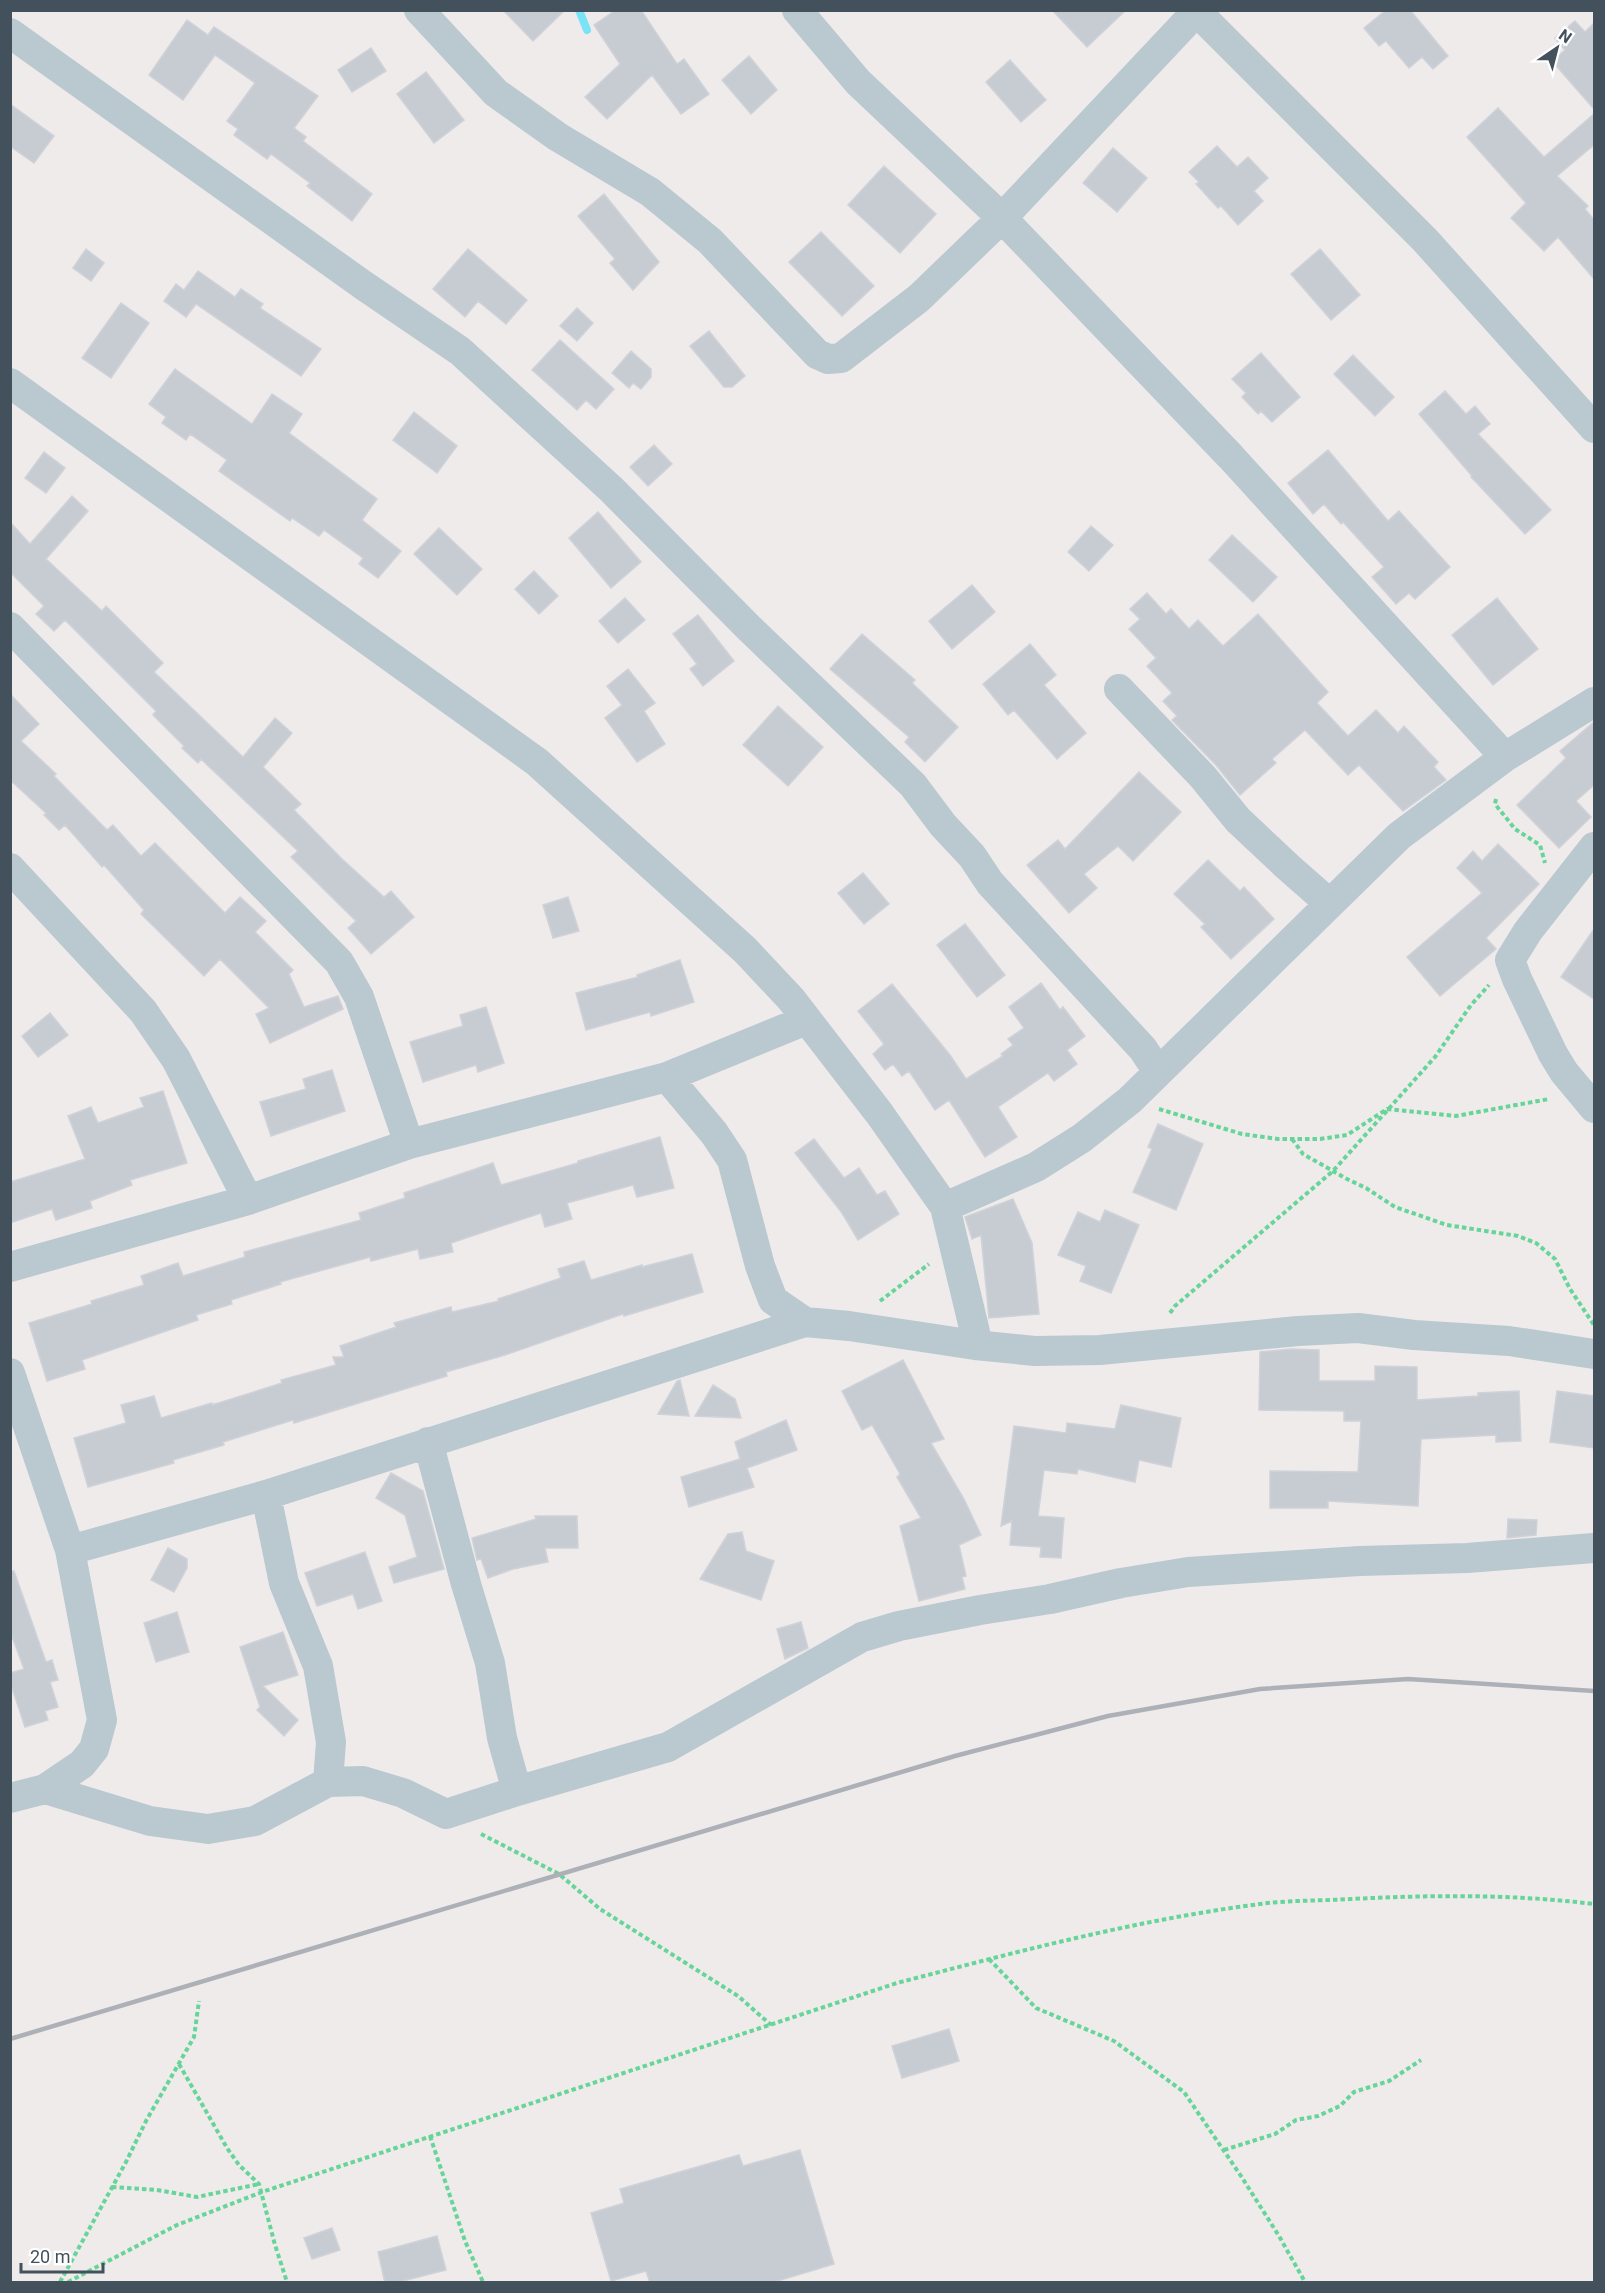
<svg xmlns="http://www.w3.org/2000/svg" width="1605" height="2293" font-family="Roboto,sans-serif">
	<rect width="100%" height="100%" fill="#efebeb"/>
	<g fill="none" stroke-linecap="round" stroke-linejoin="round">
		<!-- stream -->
		<path stroke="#7be3f6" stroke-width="8" d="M579,10L587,30"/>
	</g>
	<!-- building -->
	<path fill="#c7ccd2" stroke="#cfd2d8" stroke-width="1.5" d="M503,10H565L533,41Z
		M616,10H641L677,64L684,59L709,94L681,114L652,75L607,119L585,97L620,64L594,25Z
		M1052,10H1126L1087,47Z
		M1386,10H1410L1448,56L1433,69L1422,57L1409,68L1386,41L1379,46L1364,28Z
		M187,20L208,35L214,27L318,96L294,128L306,137L303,141L372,194L352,221L307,186L310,183L271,154L267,159L234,135L238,129L227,121L255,83L215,55L183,100L149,75Z
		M1575,21L1585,32L1594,23V109L1552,61L1565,50L1555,38Z
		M371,48L386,71L352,92L338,70Z
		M749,56L777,90L751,114L722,80Z
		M1010,60L1046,100L1021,122L986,82Z
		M426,72L464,120L434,143L397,94Z
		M10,104L54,136L34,163L10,146Z
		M1498,108L1544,157L1594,114V145L1557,176L1588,206L1585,209L1594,220V279L1558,237L1544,251L1511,218L1526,203L1467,137Z
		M1217,146L1237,167L1248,157L1268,178L1254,191L1263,201L1238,225L1221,206L1218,208L1196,184L1199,182L1189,172Z
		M1113,148L1147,178L1117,212L1083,183Z
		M884,166L936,214L900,253L848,205Z
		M604,194L659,262L633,290L610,263L615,259L578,216Z
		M821,232L874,286L842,316L789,262Z
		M86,249L104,263L91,281L73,268Z
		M468,249L527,300L506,324L478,301L465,317L433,289Z
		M1320,249L1360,295L1331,320L1291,274Z
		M198,271L235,297L241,289L263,304L260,308L321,349L301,376L196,304L186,317L164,301L176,284L184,290Z
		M121,303L149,323L111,378L82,358Z
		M577,308L593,323L577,341L560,326Z
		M709,331L745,376L732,387H724L690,346Z
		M560,340L614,389L596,409L586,400L577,410L532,370Z
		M631,351L651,369V377L641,389L633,383L629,388L612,373Z
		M1261,353L1300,397L1272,422L1261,411L1258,414L1242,397L1246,393L1232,379Z
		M1353,355L1394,397L1375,416L1334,374Z
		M175,369L252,424L272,394L302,414L289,433L377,499L362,520L401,551L378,578L359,564L363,558L324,530L319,536L292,518L290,521L219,471L227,460L190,434L186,440L162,423L166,417L149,404Z
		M1445,391L1466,414L1475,406L1490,424L1478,434L1551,510L1525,534L1471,477L1472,476L1419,414Z
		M414,412L457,446L437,473L393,440Z
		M654,445L672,464L648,486L630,467Z
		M1328,450L1388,521L1399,511L1450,567L1415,599L1409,593L1396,604L1372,577L1384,567L1343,522L1341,524L1324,504L1313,514L1288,483Z
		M44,452L65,468L46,493L25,478Z
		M72,496L88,511L46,559L102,611L106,606L163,663L154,672L243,757L275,718L292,733L263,767L301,804L294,810L342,859L384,897L391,891L414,917L371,954L348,928L356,921L291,857L298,851L201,759L198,763L182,748L184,746L153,715L156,711L65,620L54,631L36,614L44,606L10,572V522L30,544Z
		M598,512L641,562L611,588L569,538Z
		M1091,526L1113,545L1089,571L1068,552Z
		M439,528L482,569L457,595L414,554Z
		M1232,535L1277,577L1253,602L1209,560Z
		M534,571L558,596L539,614L515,589Z
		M972,585L995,612L952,649L929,621Z
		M1147,593L1166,614L1171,609L1189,629L1198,620L1223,646L1258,614L1328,692L1317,703L1348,736L1376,710L1398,733L1404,726L1438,762L1434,767L1446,780L1403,811L1359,765L1348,775L1305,730L1272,759L1276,763L1240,795L1216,765L1172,720L1177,716L1163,701L1172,693L1147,666L1156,658L1129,629L1140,619L1130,609Z
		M625,598L645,620L618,643L599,621Z
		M1497,598L1538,649L1493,685L1452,635Z
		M698,615L734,661L703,686L690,669L697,664L673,634Z
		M862,634L915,680L912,683L958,727L925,762L905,742L909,737L830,669Z
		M1030,644L1056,675L1044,685L1086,733L1057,759L1014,710L1008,715L983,684Z
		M628,669L655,703L644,711L665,744L637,762L605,718L622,705L607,686Z
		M10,694L39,724L21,741L56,774L54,776L107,830L113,825L141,856L155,843L225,913L240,897L266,921L255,932L293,970L289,974L304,1007L338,996L343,1009L270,1043L256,1014L269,1008L220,959L204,976L141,914L144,910L104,865L102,867L65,825L59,830L44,815L46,813L10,780Z
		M778,706L823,747L788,786L743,745Z
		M1594,722V785L1576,801L1591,817L1559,848L1517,805L1566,758L1560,751Z
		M1139,772L1181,812L1133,861L1118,846L1084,874L1097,888L1069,913L1027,865L1058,840L1065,849Z
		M1498,844L1539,884L1486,938L1496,949L1440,996L1407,957L1482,893L1457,868L1473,851L1482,861Z
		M1208,860L1240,891L1244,887L1274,919L1231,959L1201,927L1205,924L1174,894Z
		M863,873L889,904L864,924L838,893Z
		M568,897L579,931L553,938L543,905Z
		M965,924L1005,975L977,997L937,945Z
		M1594,929V999L1561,977Z
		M680,960L694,1002L651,1016L650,1012L586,1030L576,993L638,977L637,975Z
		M1041,983L1060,1010L1063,1007L1085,1036L1067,1050L1077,1064L1054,1081L1048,1073L998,1107L1017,1137L985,1157L949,1100L935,1110L909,1071L902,1076L893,1064L885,1070L873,1054L884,1044L858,1011L892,984L950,1055L966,1079L1003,1056L1001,1054L1013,1045L1008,1039L1024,1028L1009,1007Z
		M486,1007L504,1063L478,1072L476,1065L423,1082L410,1042L463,1026L460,1015Z
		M50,1013L68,1035L38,1057L22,1036Z
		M332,1070L345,1111L271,1136L260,1102L306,1089L303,1079Z
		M163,1091L187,1163L130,1180L132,1185L90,1201L92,1208L56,1220L52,1209L10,1223V1182L85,1159L68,1116L91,1107L98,1123L144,1107L140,1098Z
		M1158,1124L1203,1144L1176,1210L1133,1192L1152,1149L1148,1147Z
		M660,1137L674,1188L637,1197L633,1185L567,1203L572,1219L545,1227L541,1213L451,1243L453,1252L420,1259L418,1249L371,1261L370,1257L280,1282L281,1284L231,1300L232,1304L196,1315L198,1320L82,1360L85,1369L47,1381L29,1323L92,1304L91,1301L144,1285L141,1276L178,1263L183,1276L245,1257L244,1252L361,1220L359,1213L405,1198L404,1193L493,1163L501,1185L578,1163V1161Z
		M814,1139L844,1178L859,1168L877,1195L885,1191L899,1214L858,1240L842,1213L795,1153Z
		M1013,1199L1032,1243L1039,1314L989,1318L981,1235L972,1239L965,1217Z
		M1105,1210L1139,1225L1111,1293L1080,1281L1086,1266L1058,1255L1078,1212L1100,1222Z
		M692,1254L703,1292L624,1316L623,1314L505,1355L446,1372L447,1376L294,1423L293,1420L223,1442L224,1445L173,1460L174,1463L88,1487L74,1438L126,1423L121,1405L154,1396L161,1418L212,1403V1405L282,1383L281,1380L336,1365L333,1357H344L340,1346L396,1327L394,1323L451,1307L452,1312L499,1301L498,1299L561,1278L558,1269L584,1261L591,1280L642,1265V1267Z
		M1291,1349L1319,1350V1381H1375V1366L1417,1367V1400L1478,1396V1393L1519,1391L1521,1441L1496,1442V1435L1421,1439L1418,1506L1328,1501V1508H1270V1471L1358,1472L1361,1421H1344V1411L1259,1410L1260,1352Z
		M903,1360L944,1439L931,1443L964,1499L981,1535L959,1545L966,1576L962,1577L965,1589L919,1601L900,1526L921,1518L897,1477L900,1474L872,1425L862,1430L842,1391Z
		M680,1380L689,1416L658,1414L677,1381Z
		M713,1385L735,1399L741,1418L695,1416Z
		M1557,1391L1594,1396V1448L1550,1442Z
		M1121,1405L1181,1418L1171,1467L1139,1460L1135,1482L1078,1469L1077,1474L1044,1470L1038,1516L1064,1518L1061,1558L1040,1557L1041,1547L1010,1545L1012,1521L1001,1526L1014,1426L1066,1433L1067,1423L1115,1429Z
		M786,1420L797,1450L747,1468L754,1487L689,1507L681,1477L740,1459L735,1442Z
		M391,1473L423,1491L444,1569L394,1583L389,1567L417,1557L405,1515L376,1498Z
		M535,1516H577L578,1548H545L548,1562L513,1569L488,1578L481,1559L477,1560L472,1538L536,1519Z
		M1508,1519L1537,1520L1536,1535L1507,1538Z
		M742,1532L746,1551L774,1561L761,1600L700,1579L728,1534Z
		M168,1548L187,1559V1568L174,1592L151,1580Z
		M365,1552L382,1601L358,1609L353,1594L317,1606L305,1573Z
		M10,1571H14L46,1662L52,1660L58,1680L50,1682L58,1707L45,1711L48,1720L25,1727L10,1682V1673L24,1669L10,1631Z
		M177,1612L189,1652L156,1662L144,1623Z
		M801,1622L808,1648L785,1659L777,1629Z
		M283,1632L298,1675L263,1686L298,1720L284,1736L257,1710L260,1707L240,1647Z
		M949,2029L959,2061L902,2078L892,2046Z
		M800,2150L834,2264L771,2283H650L646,2271L611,2281L591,2213L624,2203L620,2189L739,2155L743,2166Z
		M332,2228L340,2250L312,2259L304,2238Z
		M437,2236L446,2270L395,2283H385L378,2252Z"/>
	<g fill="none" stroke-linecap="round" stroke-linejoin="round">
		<!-- path -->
		<path stroke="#67d599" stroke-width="4" stroke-dasharray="4.5 3" stroke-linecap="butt" d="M1496,799L1495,804L1515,829L1540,845L1545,863
			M1159,1109L1242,1134L1278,1139H1320L1347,1135L1387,1109L1456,1116L1549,1099
			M1292,1139L1303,1154L1347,1179L1366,1188L1395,1207L1447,1225L1518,1236L1536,1243L1555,1259L1570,1289L1594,1325
			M880,1301L929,1264
			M1170,1313L1175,1306L1333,1171L1435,1057L1471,1005L1489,985
			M481,1834L559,1874L600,1909L738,1996L771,2025
			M989,1959L1036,2008L1114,2041L1184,2092L1241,2176L1279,2236L1305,2282
			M179,2064L227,2148L239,2165L259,2184L275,2245L287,2282
			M430,2136L465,2241L483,2282
			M1224,2150L1275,2134L1296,2120L1318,2116L1340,2106L1354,2092L1389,2081L1421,2060
			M112,2187L157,2190L197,2197L259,2184
			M60,2282L126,2162L146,2121L194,2037L199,2001
			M68,2282L177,2225L262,2192L897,1983C1016,1952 1136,1920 1260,1904C1289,1900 1320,1901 1350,1899C1433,1895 1512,1894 1594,1904"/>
		<!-- street -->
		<path stroke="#bac8d0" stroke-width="30" d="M419,10L496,93L558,137L650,192L710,241L817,354L828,359L841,358L919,298L1002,218L1196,12
			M797,10L858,82L1002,218L1231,457L1505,757
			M1195,10L1425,240L1594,428
			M10,33L363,285L460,351L611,489L749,628L913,785L943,825L972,856L990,883L1143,1049L1158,1072
			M10,383L537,762L745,950L791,999L879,1113L945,1207L975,1332V1345
			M10,627L339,962L359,997L409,1144
			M1119,689L1203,777L1238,820L1288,867L1329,903
			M1594,847L1528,931L1510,960L1517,979L1553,1054L1564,1072L1594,1108
			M10,868L143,1011L176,1059L248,1200L409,1144L667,1077L806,1020
			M945,1207L1036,1167L1082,1138L1130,1100L1399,836L1505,757L1594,702
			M10,1267L248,1200
			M805,1322L849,1326L975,1345L1035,1351L1100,1350L1298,1331L1358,1328L1414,1335L1509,1341L1594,1354
			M10,1373L70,1550L102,1720L94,1749L82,1764L45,1789L10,1798
			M428,1442L466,1584L490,1663L502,1738L517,1791
			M266,1495L284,1583L318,1666L331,1742L328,1782
			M70,1550L266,1495L805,1322L773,1300L760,1266L732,1160L714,1133L667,1077
			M45,1789L150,1821L208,1829L255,1821L328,1782L363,1781L403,1793L446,1814L517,1791L668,1747L862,1637L899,1626L980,1610L1050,1599L1121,1583L1188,1572L1360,1561L1467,1558L1594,1548"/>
		<!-- rail -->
		<path stroke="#adb1b7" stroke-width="4.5" d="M10,2039L955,1756L1108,1716L1260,1689L1408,1679L1594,1691"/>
	</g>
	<!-- border -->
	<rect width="1605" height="2293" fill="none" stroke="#42515b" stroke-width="24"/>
	<!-- north arrow -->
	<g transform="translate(1557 48) rotate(35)" stroke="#ffffff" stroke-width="4.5" paint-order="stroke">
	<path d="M0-4.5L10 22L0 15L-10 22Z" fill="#42515b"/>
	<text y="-9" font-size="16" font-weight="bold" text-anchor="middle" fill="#42515b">N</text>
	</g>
	<!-- scale -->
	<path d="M21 2263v9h82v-9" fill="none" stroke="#42515b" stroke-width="3"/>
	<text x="30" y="2263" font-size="18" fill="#42515b" stroke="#ffffff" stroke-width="4.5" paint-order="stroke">20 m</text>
</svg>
